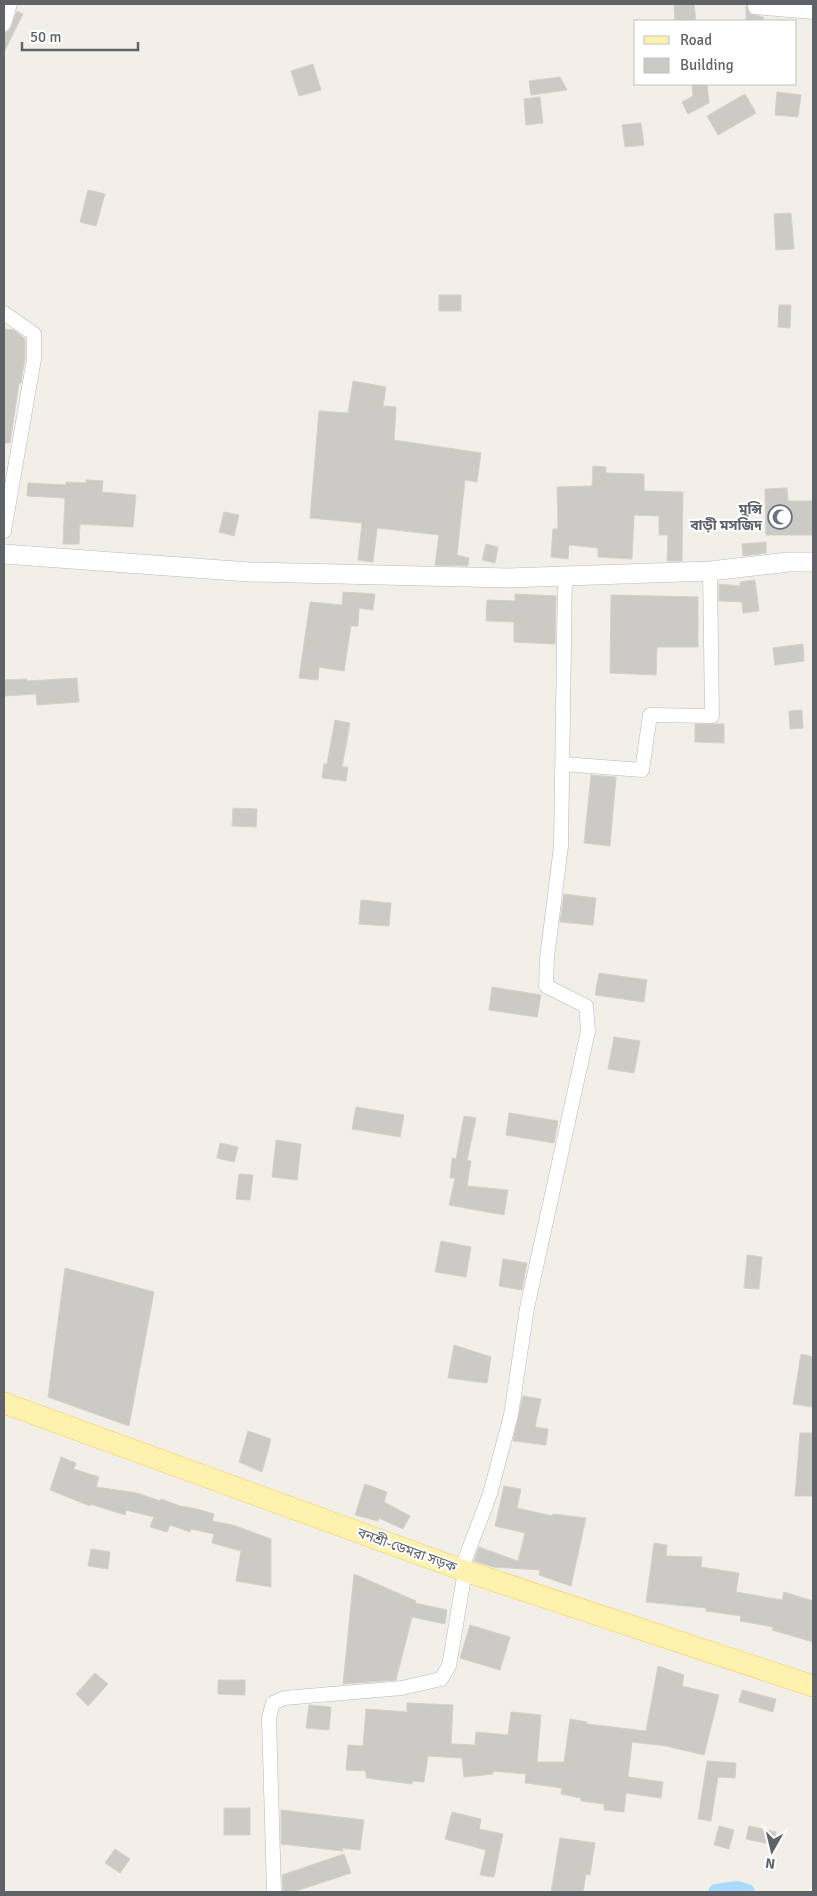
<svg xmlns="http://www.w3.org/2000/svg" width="817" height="1896" font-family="Signika,'Noto Sans Bengali',sans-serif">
	<rect width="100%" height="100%" fill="#f1efe8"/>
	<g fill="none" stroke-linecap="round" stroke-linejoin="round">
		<!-- canal -->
		<path stroke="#aadaff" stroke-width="16" d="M716,1892L737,1889L747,1892"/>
	</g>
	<!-- building -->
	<path fill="#cccac5" stroke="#d6d1c6" d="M674,4H694L696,21H675Z
		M746,4L750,14L763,17L764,21H746Z
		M17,11L23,14L4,52V33L10,30Z
		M313,64L321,90L299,96L291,71Z
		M560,77L567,90L531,95L529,81Z
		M692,84H707L709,103L688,114L682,102L693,96Z
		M777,92L801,95L798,117L775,115Z
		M745,94L756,113L718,135L707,116Z
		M540,97L543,123L526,125L524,99Z
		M641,123L644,145L625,147L622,125Z
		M88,190L105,194L96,226L80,222Z
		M791,213L794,249L776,250L774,214Z
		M439,295H461V311H439Z
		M779,305H791L790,328L778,327Z
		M4,329L14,330L25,339V358L21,383H19L10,443H4Z
		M353,381L386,387L383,406L396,407L394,440L481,453L477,482L465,480L457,555L469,558L468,566L435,565L439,535L377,528L373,562L358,560L362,523L310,518L319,411L348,413Z
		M593,466L606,467V473L644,474V491L683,492L682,561H667L668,535H659V516L634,515L632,559L598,557V548L569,545L568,559L551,557L553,529H558L557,487L592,486Z
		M86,480L103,481L102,492L136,495L133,527L80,524L79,544H63L65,498L27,496L28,483L66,485V482L86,483Z
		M787,488L788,501H813V535H766L765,489Z
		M224,512L239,515L234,536L219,532Z
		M766,542V553L743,556L742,544Z
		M486,544L498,547L495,563L482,560Z
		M755,580L759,611L743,613L742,602L719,601V584L740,586V582Z
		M343,592L375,594L373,610L359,608L358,626H351L344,671L319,667L318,680L299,678L310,602L342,605Z
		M515,594L556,596L555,644L514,642V622L486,621L487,600L515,601Z
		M611,595L698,597V647H657L656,675L610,673Z
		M803,644L804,661L775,665L773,648Z
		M77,678L79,702L37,705L36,694L4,696V680L27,679V681Z
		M802,710L803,728L790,729L789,711Z
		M335,720L350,723L342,767H348L346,781L322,778L324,764H327Z
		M695,724H724V743L695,742Z
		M591,775L616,777L610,846L584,843Z
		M233,808L257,809L256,827L232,826Z
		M564,894L596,898L593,925L560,922Z
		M361,900L391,903L389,926L359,924Z
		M599,973L647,980L644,1002L595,995Z
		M492,987L541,995L537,1017L489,1010Z
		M614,1037L640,1041L634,1073L608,1069Z
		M356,1107L404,1115L400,1137L352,1129Z
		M509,1113L558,1121L554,1143L506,1135Z
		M464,1116L476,1118L467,1160L471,1161L467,1186L508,1190L504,1215L449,1205L455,1178H450L452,1158L456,1159Z
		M276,1140L301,1144L297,1180L272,1177Z
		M220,1143L238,1147L234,1162L217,1158Z
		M239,1174L253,1175L250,1200L236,1199Z
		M441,1241L471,1247L466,1277L435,1272Z
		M747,1255L762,1257L759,1289L744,1288Z
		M503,1259L527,1263L522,1290L499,1286Z
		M65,1268L154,1292L129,1426L48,1397Z
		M454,1345L491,1357L487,1383L448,1378Z
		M801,1354L813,1357V1407L793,1404Z
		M523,1396L541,1399L535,1427L548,1429L546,1445L513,1441Z
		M248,1431L271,1439L262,1472L239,1462Z
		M800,1433H813V1496H795Z
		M61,1457L76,1463L74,1469L99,1477L96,1487L137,1493L160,1501L161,1499L180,1506L197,1509L214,1514L212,1521L233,1525L271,1539V1587L236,1581L241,1551L212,1543L214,1534L191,1529L190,1532L170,1525L167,1532L150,1527L154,1517L126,1510L125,1515L90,1504V1506L50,1490Z
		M365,1484L387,1492L384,1502L410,1516L403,1529L379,1518L378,1521L355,1515Z
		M504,1486L521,1489L517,1508L552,1516L553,1514L586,1518L571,1586L539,1575L540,1570L493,1567L474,1561L479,1547L518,1561L525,1533L495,1526Z
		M654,1543L667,1545L666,1556L702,1557L701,1567L739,1573L736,1592L782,1600L784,1592L813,1601V1642L772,1630L773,1627L740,1621L741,1616L706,1611V1608L646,1602Z
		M91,1549L110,1552L108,1569L88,1566Z
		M354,1574L416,1601L415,1603L447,1610L445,1624L412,1617L396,1680L343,1684Z
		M470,1625L510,1637L500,1670L460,1658Z
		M658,1666L684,1675L682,1686L719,1695L704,1755L666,1746L632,1742L628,1777L663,1782L661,1798L626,1793L624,1812L604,1810V1804L581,1801V1798L561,1794L562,1788L525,1783L526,1774L493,1771V1774L464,1777L462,1758L428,1756L424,1782L412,1781V1784L366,1778V1771L346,1770L348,1745L363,1746L366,1709L407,1712V1703L453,1705L451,1744L475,1745L476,1732L508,1735L511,1712L541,1715L537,1762H564L570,1719L587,1722V1724L646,1731Z
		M95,1673L108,1684L88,1706L76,1694Z
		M218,1680H245V1695L218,1694Z
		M742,1690L776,1699L773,1712L739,1702Z
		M309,1705L331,1707L329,1730L306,1728Z
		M707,1761L736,1763L735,1778L718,1777L711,1821L698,1819Z
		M224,1808H250V1835H224Z
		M281,1810L364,1820L360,1850L342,1848L343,1851L281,1844Z
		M452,1812L481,1819L479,1829L503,1834L494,1877L480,1875L486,1850L445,1839Z
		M719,1826L734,1830L729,1849L714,1845Z
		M749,1826L776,1832L774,1845L746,1839Z
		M560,1838L595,1843L590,1875L586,1874L583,1892H551Z
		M115,1849L130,1859L120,1873L105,1863Z
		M344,1854L351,1873L293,1892H283L282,1875Z"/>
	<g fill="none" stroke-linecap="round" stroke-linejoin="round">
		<!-- street casing -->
		<g stroke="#b5b8bc" stroke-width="15">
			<path id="street" d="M755,7L813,12
				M4,24L10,4
				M4,313L34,334V359L4,531
				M563,764L642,770L650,715L712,716L710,571
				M461,1570L490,1494L511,1415L527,1308L588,1031L586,1006L546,986L547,958L561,846L565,576
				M274,1892L269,1718L273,1703L284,1698L402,1688L441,1679L449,1666L465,1571"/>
		</g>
		<!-- secondary casing -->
		<g stroke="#b6babf" stroke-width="20">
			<path id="secondary" d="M4,554L249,572L508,578L710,571L789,562H813"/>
		</g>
		<!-- primary casing -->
		<g stroke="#f2c960" stroke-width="22">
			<path id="primary" d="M4,1403L465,1571L813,1686"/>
		</g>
		<!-- street -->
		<use href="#street" stroke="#fff" stroke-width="14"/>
		<!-- secondary -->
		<use href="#secondary" stroke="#fff" stroke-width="19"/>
		<!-- primary -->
		<use href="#primary" stroke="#fff2af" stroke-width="21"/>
	</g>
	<!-- icons -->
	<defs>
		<g id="mosque-ring" transform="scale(1.25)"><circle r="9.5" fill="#fff" stroke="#6b7280" stroke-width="1.5"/><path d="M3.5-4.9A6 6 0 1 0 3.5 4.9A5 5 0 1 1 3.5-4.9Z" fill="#6b7280"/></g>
	</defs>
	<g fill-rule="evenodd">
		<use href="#mosque-ring" x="780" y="517"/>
	</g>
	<g text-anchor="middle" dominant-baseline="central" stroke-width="4" stroke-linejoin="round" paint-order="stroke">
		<!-- worship labels -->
		<g font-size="14" font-weight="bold" fill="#5b616d" stroke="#fff" text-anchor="end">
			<text x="762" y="509">মুন্সি<tspan x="762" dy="16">বাড়ী মসজিদ</tspan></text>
		</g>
		<!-- street labels -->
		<g font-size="14" fill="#5f6368" stroke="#fff">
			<text transform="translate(407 1550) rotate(20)">বনশ্রী-ডেমরা সড়ক</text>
		</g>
	</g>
	<!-- border -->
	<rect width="817" height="1896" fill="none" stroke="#5f6368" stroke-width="10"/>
	<!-- legend -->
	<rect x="634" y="20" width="162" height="65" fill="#ffffff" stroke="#bfc1c3"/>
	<rect x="644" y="36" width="25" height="8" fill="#fff2af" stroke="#bfc1c3"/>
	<text x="680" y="45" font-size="15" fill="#5f6368">Road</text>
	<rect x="644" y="58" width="25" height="15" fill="#cccac5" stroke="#bfc1c3"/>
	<text x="680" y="70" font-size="15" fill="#5f6368">Building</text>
	<!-- north arrow -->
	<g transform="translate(772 1851) rotate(188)" stroke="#ffffff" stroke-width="4" paint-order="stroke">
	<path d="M0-4L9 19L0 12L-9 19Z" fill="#5f6368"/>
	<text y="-8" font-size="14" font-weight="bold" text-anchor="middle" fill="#5f6368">N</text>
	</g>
	<!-- scale -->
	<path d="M22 42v8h116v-8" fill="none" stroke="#5f6368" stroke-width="2.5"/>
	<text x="30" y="42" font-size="15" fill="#5f6368" stroke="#ffffff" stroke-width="4" paint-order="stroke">50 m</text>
</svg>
